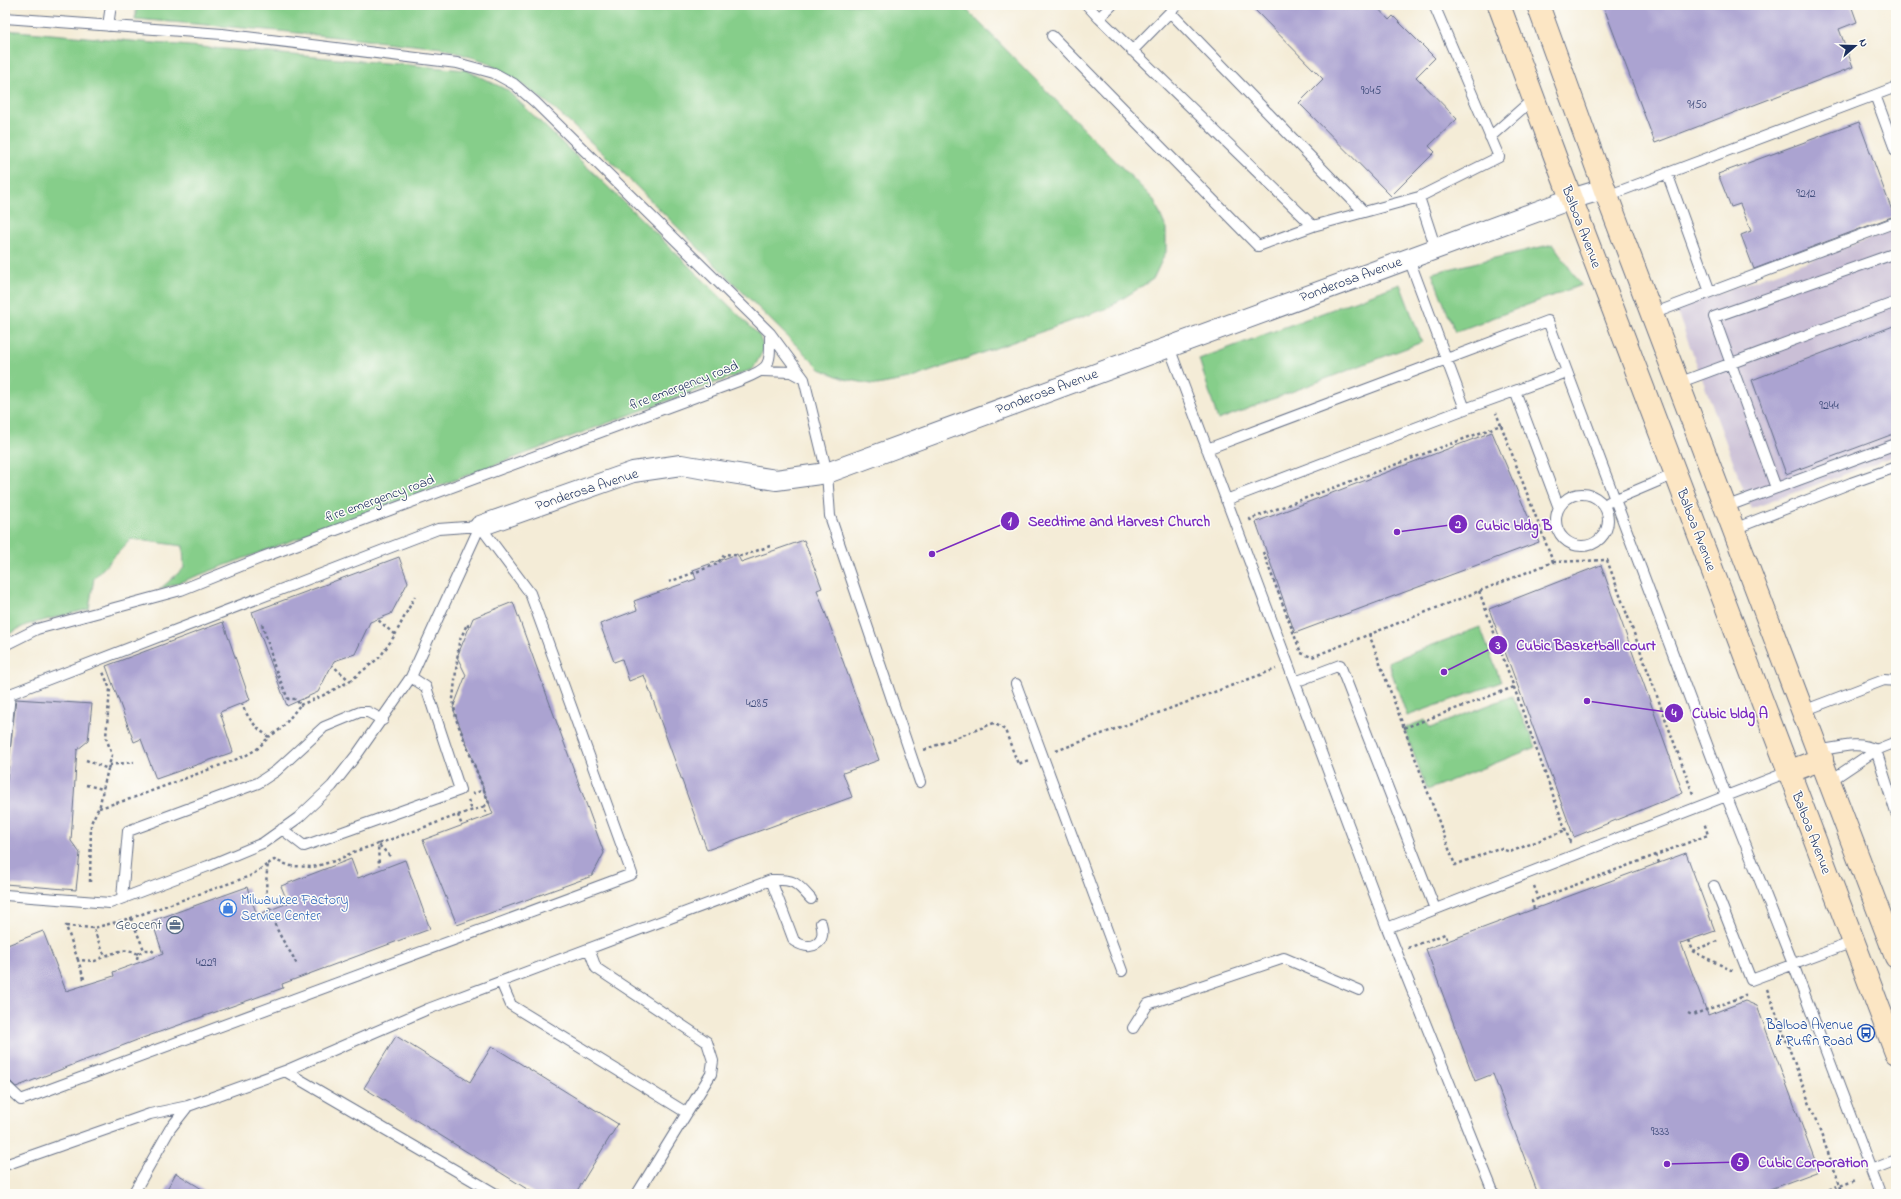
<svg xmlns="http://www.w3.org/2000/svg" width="1901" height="1199" font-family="'Indie Flower',sans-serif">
	<rect width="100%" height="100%" fill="#fdfcf7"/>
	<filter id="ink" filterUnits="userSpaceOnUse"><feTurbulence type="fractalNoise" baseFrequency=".025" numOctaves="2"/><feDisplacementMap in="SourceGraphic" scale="8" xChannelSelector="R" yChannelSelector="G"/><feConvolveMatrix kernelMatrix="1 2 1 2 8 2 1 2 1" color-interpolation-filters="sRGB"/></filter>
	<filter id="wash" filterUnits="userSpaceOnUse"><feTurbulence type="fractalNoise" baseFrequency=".012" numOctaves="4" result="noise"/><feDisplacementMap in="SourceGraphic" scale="16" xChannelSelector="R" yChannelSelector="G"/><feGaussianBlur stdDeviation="0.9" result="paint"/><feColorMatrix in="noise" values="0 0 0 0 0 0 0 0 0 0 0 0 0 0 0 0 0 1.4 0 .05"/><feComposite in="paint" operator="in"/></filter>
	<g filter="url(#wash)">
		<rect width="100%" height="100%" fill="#f4ecd7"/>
		<!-- industrial -->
		<path fill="#cabfd6" d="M1896,229V455L1751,509L1676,309Z"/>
		<!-- green -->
		<path fill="#86ce8a" stroke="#507e74" d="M137,5H962L1154,200L1166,228V252L1153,279L1108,308L909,379L877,385L844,379L820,369L606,156L549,104L513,78L484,61L442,48L279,31L135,19Z
			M5,30L466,70L507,90L631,209L759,335L764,349L753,369L159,590L184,568L183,546L131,539L94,578L89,609L26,625L5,636Z
			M1553,244L1581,285L1455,332L1432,273Z
			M1400,284L1422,342L1218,420L1199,359Z
			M1480,627L1501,682L1407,716L1388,662Z
			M1512,696L1536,747L1427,790L1404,728L1425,720L1430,728Z"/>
		<g id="blocks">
			<!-- building -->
			<path fill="#aba3d1" d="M1250,5H1375L1389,20L1393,16L1435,58L1416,77L1457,119L1429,146L1435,152L1391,196L1299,103L1323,79Z
				M1603,5H1851L1857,22L1839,29L1853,67L1655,143Z
				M1859,122L1894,216L1754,269L1741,235L1751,231L1740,204L1731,207L1718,174Z
				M1896,325V433L1786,474L1752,380Z
				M1492,432L1539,542L1295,633L1256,522Z
				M804,540L822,588L817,590L879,760L843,773L852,797L707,850L644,675L629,681L622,659L614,662L600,624L637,610L634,601L696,579L693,570L737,554L741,562Z
				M399,557L408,582L391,614L370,622L355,654L334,661L318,692L287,706L252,612Z
				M1601,565L1683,793L1574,837L1489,609Z
				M513,602L604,853L592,876L457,925L423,840L493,814L453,708L466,675L457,657L473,618Z
				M223,622L250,700L220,712L233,752L156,779L141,739L134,742L106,666Z
				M16,699L92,704L88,741L77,750L71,841L80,853L76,890L5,884V796Z
				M1686,853L1715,931L1681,943L1708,1015L1745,1001L1757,1006L1819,1171L1770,1189L1772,1194H1538L1493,1074L1475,1081L1426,949Z
				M351,859L358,878L405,860L430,929L282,984L283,988L137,1040L16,1087L9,1080L5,1070V946L43,931L66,991L114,976L113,972L163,954L152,921L247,887L257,915L288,903L281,886Z
				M396,1036L470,1082L492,1046L618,1124L575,1194H535L364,1088Z
				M176,1173L210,1194H164Z"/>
		</g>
	</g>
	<g filter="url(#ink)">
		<use href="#blocks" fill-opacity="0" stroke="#677188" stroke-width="1"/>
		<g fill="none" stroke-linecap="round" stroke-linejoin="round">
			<!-- lane casing -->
			<g stroke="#677188" stroke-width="12">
				<path id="lane" d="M1087,5L1099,18
					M1112,5L1099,18L1313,226L1419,197L1499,157L1434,5
					M1170,12L1364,212
					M5,18L222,34L457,63L494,73L514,84L535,102L770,333L804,379L827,473L830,516L920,782
					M108,26L111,5
					M1052,36L1258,246L1313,226
					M1132,51L1177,5
					M1875,95L1896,87
					M1490,137L1533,99
					M1667,173L1710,292
					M1607,196L1875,95L1896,152
					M1419,197L1436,249
					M1409,259L1465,409
					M1652,314L1896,222
					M1169,347L1387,928L1494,1194
					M763,371L791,372L802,378
					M1678,383L1896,302
					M1515,391L1559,508
					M1207,449L1548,321L1726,795L1793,964L1880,1194
					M1776,488L1714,317L1896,253
					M1556 520a26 26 0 1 1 52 0a26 26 0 1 1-52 0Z
					M1226,500L1465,409L1567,372
					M1609,502L1675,474
					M1725,507L1896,444
					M1734,529L1851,483L1896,467
					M5,645L37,629L181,590L263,557L741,380C772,367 770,366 770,333
					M1295,682L1340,665L1435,909
					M1016,684L1122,971
					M1803,711L1884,680L1896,681
					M5,745L10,694L438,529L480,526
					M1818,751C1837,748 1859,740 1876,750L1896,813
					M1830,781L1876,750L1896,742
					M282,829L304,846L460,790L426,687L411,677
					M771,880L794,941C812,952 827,944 821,923
					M1714,886L1751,980L1853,942
					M5,895L110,903L208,866L263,843L298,818L332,786L358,753L411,677L480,526
					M122,898L128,831L258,783L276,771L324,727L360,712H368L383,720
					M1387,928L1788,772
					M589,949L596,968L707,1042L713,1061L711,1074L637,1194
					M501,982L511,1005L687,1113
					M1133,1028L1148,1004L1284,958L1359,990
					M285,1071L496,1194
					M5,1085L21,1100L632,874L530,593L480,526
					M5,1165L150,1114L188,1106
					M1871,1170L1896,1160
					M133,1194L170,1129L188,1106L285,1071L428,1009L771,880C794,879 796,882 811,899"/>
			</g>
			<!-- street casing -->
			<g stroke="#677188" stroke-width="22">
				<path id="street" d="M480,526L633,472L681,465L776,480L827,473L1571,199L1604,189"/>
			</g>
			<!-- secondary casing -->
			<g stroke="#677188" stroke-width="24">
				<path id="secondary" d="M1499,5L1556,159L1896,1053
					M1538,5L1607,196L1896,957
					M1788,772L1822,759"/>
			</g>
			<!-- path -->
			<path stroke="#677188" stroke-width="2.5" stroke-dasharray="3 3" stroke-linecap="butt" d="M1251,521L1250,519L1501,425L1496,413
				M1263,552L1301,653L1312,657L1553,562L1501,425
				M1553,562L1607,560L1693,794
				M669,582L717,564L725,554L742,556L773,545
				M1479,591L1570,842L1571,841
				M262,624L270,649L273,663L288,699H296L300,705L282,728L269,737
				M469,627L467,624L459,642L453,699L456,719L484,790
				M1369,634L1455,865L1499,848L1510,852L1566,830
				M395,635L415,596
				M350,681L380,657L395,635L377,619
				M300,705L322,696L350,681L332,665
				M1404,728L1514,687
				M924,750L994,723L1005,730L1018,764L1029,760
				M1056,751L1276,669
				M86,760L108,769L112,755L106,737L110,689L103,672
				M109,765L134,762
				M86,785L103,789L108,769
				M472,794L484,790L489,803L483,807
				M468,800L472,810
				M99,808L130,799L245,756L257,749L269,737C256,728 248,719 242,704
				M458,815L483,807L488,816
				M390,856L378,844L458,815L462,826
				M1659,863L1656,855L1708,835L1704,822
				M268,864L274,860L291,866L313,867L338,860L353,852L378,844L379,866
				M90,882L91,823L100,805L103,789
				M1534,886L1539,899
				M1534,909L1532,901L1656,855
				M131,918L144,950H151L155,953
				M1688,940L1692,951L1720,940
				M1408,948L1445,934L1448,941
				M1692,951L1733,971
				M138,954C126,947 117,952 105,956L97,938L94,928L131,918L250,876L268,864C264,889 267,911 279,933C284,944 292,953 297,965
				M137,959L138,954L144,950
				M78,960L66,926L94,928
				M84,979L78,960L95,961L105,956
				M1767,989L1840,1185L1856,1179
				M1688,1013L1692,1015L1745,996L1744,991
				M1818,1194L1840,1185L1844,1194"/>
			<!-- lane -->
			<use href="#lane" stroke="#fff" stroke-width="10"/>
			<!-- street -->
			<use href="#street" stroke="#fff" stroke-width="20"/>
			<!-- secondary -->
			<use href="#secondary" stroke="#fce6c4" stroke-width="22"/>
		</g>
	</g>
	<!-- icons -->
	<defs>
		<g id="shop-ring" transform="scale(0.9)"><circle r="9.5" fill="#fdfcf7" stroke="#3f7fe0" stroke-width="1.5"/><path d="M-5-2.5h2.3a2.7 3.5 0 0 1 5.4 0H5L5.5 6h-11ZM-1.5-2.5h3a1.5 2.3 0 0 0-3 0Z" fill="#3f7fe0"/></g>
		<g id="office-ring" transform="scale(0.9)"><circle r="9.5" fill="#fdfcf7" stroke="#5c6f8a" stroke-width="1.5"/><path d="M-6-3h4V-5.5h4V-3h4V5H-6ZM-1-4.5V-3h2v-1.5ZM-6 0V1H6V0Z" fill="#5c6f8a"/></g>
		<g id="bus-ring" transform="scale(0.9)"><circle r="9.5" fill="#fdfcf7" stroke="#1a4fb4" stroke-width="1.5"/><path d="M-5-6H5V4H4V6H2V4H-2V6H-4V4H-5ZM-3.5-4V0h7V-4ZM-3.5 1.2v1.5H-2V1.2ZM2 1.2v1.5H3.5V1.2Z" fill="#1a4fb4"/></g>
	</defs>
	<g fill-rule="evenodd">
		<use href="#shop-ring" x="228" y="908"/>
		<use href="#office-ring" x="175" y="925"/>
		<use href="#bus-ring" x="1866" y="1033"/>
	</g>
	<g text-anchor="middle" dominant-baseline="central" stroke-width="3" stroke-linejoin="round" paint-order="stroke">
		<!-- number labels -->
		<g font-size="12" fill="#3f4c7b">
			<text x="1371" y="91">9045</text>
			<text x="1697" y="105">9150</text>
			<text x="1806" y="194">9212</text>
			<text x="1829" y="406">9244</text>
			<text x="757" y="704">4285</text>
			<text x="206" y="963">4229</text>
			<text x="1660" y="1132">9333</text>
		</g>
		<!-- street labels -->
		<g font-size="14" fill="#1b2f5e" stroke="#fdfcf7">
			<text transform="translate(1581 227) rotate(69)">Balboa Avenue</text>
			<text transform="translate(1351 280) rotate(-20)">Ponderosa Avenue</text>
			<text transform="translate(684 386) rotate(-21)">fire emergency road</text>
			<text transform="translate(1047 392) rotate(-20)">Ponderosa Avenue</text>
			<text transform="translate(587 490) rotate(-18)">Ponderosa Avenue</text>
			<text transform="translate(380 499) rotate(-20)">fire emergency road</text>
			<text transform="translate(1696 530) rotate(69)">Balboa Avenue</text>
			<text transform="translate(1811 833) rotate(69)">Balboa Avenue</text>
		</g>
		<!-- shop labels -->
		<g font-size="14" fill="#366cbe" stroke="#fdfcf7" text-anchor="start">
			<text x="241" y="900">Milwaukee Factory<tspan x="241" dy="16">Service Center</tspan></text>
		</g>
		<!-- service labels -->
		<g font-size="14" fill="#4e5e75" stroke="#fdfcf7" text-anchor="end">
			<text x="162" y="925">Geocent</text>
		</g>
		<!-- transit labels -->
		<g font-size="14" fill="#164399" stroke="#fdfcf7" text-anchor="end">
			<text x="1853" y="1025">Balboa Avenue<tspan x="1853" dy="16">&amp; Ruffin Road</tspan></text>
		</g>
	</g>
	<!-- callouts -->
	<path fill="none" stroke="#7b2cbf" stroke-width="1.5" d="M932 554L1010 521M1397 532L1458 524M1444 672L1498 645M1587 701L1674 713M1667 1164L1740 1162"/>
	<g fill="#7b2cbf" stroke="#fdfcf7" stroke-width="1.5">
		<circle cx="932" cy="554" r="4"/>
		<circle cx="1397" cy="532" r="4"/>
		<circle cx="1444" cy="672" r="4"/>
		<circle cx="1587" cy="701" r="4"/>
		<circle cx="1667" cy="1164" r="4"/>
		<circle cx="1010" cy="521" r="10"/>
		<circle cx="1458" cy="524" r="10"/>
		<circle cx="1498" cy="645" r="10"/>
		<circle cx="1674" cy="713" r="10"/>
		<circle cx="1740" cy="1162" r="10"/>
	</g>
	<g font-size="12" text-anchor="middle" font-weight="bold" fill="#fff">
		<text x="1010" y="525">1</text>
		<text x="1458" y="528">2</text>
		<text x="1498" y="649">3</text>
		<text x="1674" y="717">4</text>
		<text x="1740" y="1166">5</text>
	</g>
	<g font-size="15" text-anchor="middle" font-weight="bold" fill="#7b2cbf" stroke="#fdfcf7" stroke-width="3" stroke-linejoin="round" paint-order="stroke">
		<text x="1119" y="526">Seedtime and Harvest Church</text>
		<text x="1514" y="530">Cubic bldg B</text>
		<text x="1586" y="650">Cubic Basketball court</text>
		<text x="1730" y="718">Cubic bldg A</text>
		<text x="1813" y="1167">Cubic Corporation</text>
	</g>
	<!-- margin -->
	<rect width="1901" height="1199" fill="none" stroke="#fdfcf7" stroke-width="20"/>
	<!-- north arrow -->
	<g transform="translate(1855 46) rotate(70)" stroke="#fdfcf7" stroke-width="3" paint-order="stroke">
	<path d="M0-3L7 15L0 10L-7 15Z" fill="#1b2f5e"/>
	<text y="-6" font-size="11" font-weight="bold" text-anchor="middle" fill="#1b2f5e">N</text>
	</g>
</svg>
